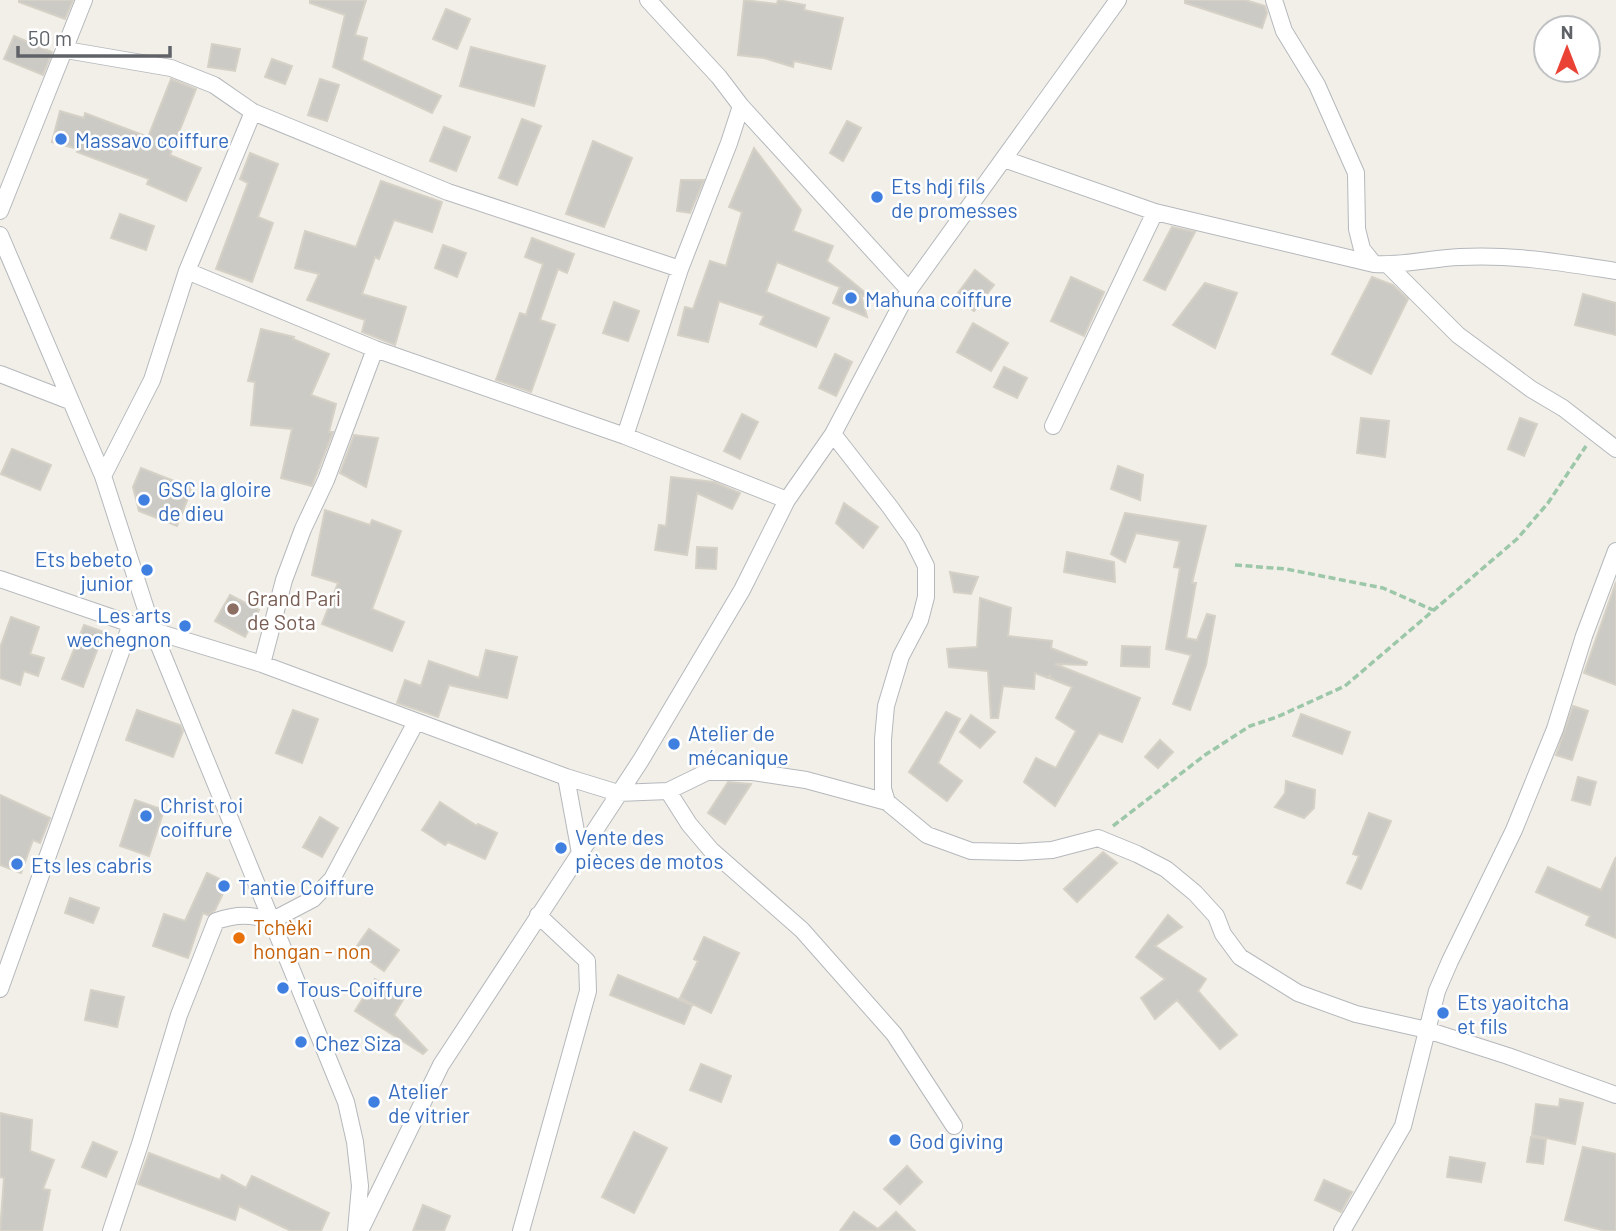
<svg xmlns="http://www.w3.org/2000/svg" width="1616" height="1231" font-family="Barlow,sans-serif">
	<rect width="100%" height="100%" fill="#f1efe8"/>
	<!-- building -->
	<path fill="#cccac5" stroke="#d6d1c6" stroke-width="2" d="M19,0H73L65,19L19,2Z
		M310,0H366L355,35L367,38L362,60L441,96L432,113L333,67L345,15L310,3Z
		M744,0L777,4L778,0L805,5L804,10L843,18L831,69L794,61L793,67L764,58L738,55Z
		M1185,0H1245L1265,6L1267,13L1262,28L1185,3Z
		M446,9L470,19L457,49L433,39Z
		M14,36L52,52L43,75L4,59Z
		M212,44L240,49L235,71L208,67Z
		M471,47L545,66L534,106L460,86Z
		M272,59L292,66L285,84L265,77Z
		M171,79L196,89L170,155L201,168L186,201L147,184L149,179L77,152L78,149L52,142L60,111L84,118L85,113L148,137Z
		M320,79L339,85L327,121L308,115Z
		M522,119L541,126L517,185L499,178Z
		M847,121L861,128L843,161L830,153Z
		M444,127L470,137L456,171L430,161Z
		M593,141L632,158L604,227L566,214Z
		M754,148L801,210L793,231L833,246L827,261L867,294L866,297L861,295L867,317L833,303L840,287L777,262L766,292L829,318L816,347L760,324L764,316L719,301L708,342L678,335L685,307L693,309L710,261L726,266L742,212L729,207Z
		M250,153L278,164L258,217L273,223L252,282L216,269L248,183L240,179Z
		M681,180H704L690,213L677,211Z
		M381,181L442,202L432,232L394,220L379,259L375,257L362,294L406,307L395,345L362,332L365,320L307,300L319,274L295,268L305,231L356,247Z
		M120,214L154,226L146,250L111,238Z
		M1172,227L1195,232L1165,290L1144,280Z
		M532,238L574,254L567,273L558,269L540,320L555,325L531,392L496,380L520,313L526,315L543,264L525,257Z
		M443,245L466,253L457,277L435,268Z
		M975,270L994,285L974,311L955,297Z
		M1071,277L1104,292L1084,336L1051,321Z
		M1372,277L1393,285L1408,299L1371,374L1332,354Z
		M1205,283L1237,293L1215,348L1173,325Z
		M1583,294L1616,303V335L1575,325Z
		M614,302L639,311L628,341L603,333Z
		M973,323L1008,343L991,371L957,352Z
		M261,329L294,337L293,339L329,354L311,395L336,404L329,432H333L312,486L281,478L292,429L251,425L255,382L248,381Z
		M835,354L852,362L836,396L819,388Z
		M1004,367L1027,378L1017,398L994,387Z
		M742,414L758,422L740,459L724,451Z
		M1361,418L1389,421L1385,457L1357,453Z
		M1520,418L1537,424L1524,456L1508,449Z
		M354,435L378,438L366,487L340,473Z
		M12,449L51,465L40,490L1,474Z
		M1118,466L1143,475L1140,500L1111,489Z
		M141,468L192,488L177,526L139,511L133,487Z
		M671,477L714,482L740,493L732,509L697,493L687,555L655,550L659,525L666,526Z
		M844,503L878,527L863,548L836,523Z
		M325,510L370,525L372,520L401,531L372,609L404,622L392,651L322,624L338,583L312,575Z
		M1125,513L1206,526L1192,583H1196L1186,638L1197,640L1207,614L1215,616L1206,665L1190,710L1173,704L1191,655L1166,649L1180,568L1174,567L1180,541L1136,533L1125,562L1111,554Z
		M697,547L717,548L716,569L696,568Z
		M1067,552L1114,562L1115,582L1064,572Z
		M950,572L978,577L971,594L954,592Z
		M1616,582V685L1584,673Z
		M230,595L259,610L245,637L215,621Z
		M980,598L1011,608L1008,636L1052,641L1051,648L1087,662L1086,665L1055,664L1140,698L1122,742L1099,733L1055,806L1024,782L1036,758L1056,768L1076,731L1056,718L1072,687L1049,678L1051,675L1048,678L1035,673L1034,689L1003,686L998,718H991L988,671L949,667L947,649L977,647Z
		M11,617L39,627L30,654L44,658L38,676L24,671L20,685L0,678V648Z
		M84,625L104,632L83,687L62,679Z
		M1122,646L1150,647L1149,667L1121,666Z
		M486,650L517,657L507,698L449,685L438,717L397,703L405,680L421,686L429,661L479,678Z
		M1573,706L1588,711L1572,760L1556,755Z
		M137,710L180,725L183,731L173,757L126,740Z
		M293,710L318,719L302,763L276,753Z
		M946,712L960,719L938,763L962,781L947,801L909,772Z
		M1301,714L1350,732L1342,754L1293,736Z
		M971,715L995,732L980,748L960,732Z
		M1160,740L1173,752L1158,768L1145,757Z
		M1578,777L1596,782L1590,805L1572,800Z
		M1286,781L1315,790L1314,808L1304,818L1275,807L1285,793Z
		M728,782L751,784L725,824L708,813Z
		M0,795L50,818L40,843L33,840L21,873L0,865Z
		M135,800L164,810L149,856L120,846Z
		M440,802L477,826L478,824L497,833L485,859L448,842L445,845L422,830Z
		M1369,813L1391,821L1361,889L1347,883L1359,856L1353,854Z
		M320,817L338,828L322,857L303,847Z
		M1103,852L1117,863L1077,902L1064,889Z
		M1616,857V938L1586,925L1590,916L1536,892L1548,867L1601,890Z
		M207,873L228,883L215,910L208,915L203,913L188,958L153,946L164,914L185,921Z
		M70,898L99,908L93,923L65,913Z
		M1168,915L1182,927L1155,946L1206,979L1198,991L1237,1035L1220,1049L1177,1000L1155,1019L1141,998L1165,979L1136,957Z
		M369,929L399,950L384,971L354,950Z
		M704,937L739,953L711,1013L680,998L698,961L694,959Z
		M618,975L692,1005L684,1024L610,995Z
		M375,979L404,998L394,1015L427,1050L423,1054L355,1011Z
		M91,990L124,997L117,1027L85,1020Z
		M701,1064L731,1076L721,1102L690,1090Z
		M1560,1099L1583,1103L1575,1144L1532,1135L1536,1104L1559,1107Z
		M0,1113L32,1120L30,1151L54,1160L43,1189L50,1190L42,1231H0L4,1178L0,1177Z
		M634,1132L667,1148L634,1213L602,1197Z
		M1531,1137L1546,1139L1543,1164L1527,1162Z
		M93,1142L117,1152L106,1177L82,1167Z
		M1583,1147L1616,1154V1231H1605L1565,1220Z
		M149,1153L220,1180L222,1175L246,1188L252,1176L329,1213L321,1231H291L239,1206L235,1220L138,1184Z
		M1450,1157L1485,1163L1481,1182L1447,1177Z
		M907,1166L922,1182L900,1204L884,1189Z
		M1324,1180L1352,1192L1341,1212L1315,1200Z
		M423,1205L450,1216L444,1231H413Z
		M854,1212L878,1229L896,1212L915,1231H840Z"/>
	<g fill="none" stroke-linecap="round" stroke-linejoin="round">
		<!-- minor casing -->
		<g stroke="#b5b8bc" stroke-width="18">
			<path id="minor" d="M648,0L719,77L741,106L909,290
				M1274,0L1284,31L1317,85L1356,173L1357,229L1362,249L1374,264
				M66,50L171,68L214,85L253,112L448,192L680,269
				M1004,159L1155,212L1374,264C1403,266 1431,258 1460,257C1513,254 1564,263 1616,271
				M0,211L84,0
				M0,235L103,476L153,631L346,1102L355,1142L360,1186L356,1231
				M1388,265L1458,335L1531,389L1563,408L1616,449
				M187,271L253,112
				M375,349L326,480L303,529L284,580L262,664L566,777L618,793L668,791L707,772H753L806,780L887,802
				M0,374L70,401
				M1053,426L1155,212
				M833,434L890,507L912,538L926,566V597L920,620L901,656L886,706L883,739V789L887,802L927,835L971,851L1020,852L1052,850L1098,838L1137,854L1166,869L1195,893L1216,916L1223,934L1240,957L1298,993L1356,1014L1427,1030L1508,1056L1616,1095
				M625,436L680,269L729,143L741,106
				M103,476L152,380L187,271L375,349L625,436L787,500
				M0,579L131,624L262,664
				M566,777L580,853
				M668,791L689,824L711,850L802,930L894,1034L954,1126
				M0,989L131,624
				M111,1231L140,1144L179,1015L216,921C237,914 251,914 271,921L313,899L332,879L416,722
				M360,1231L441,1065L641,760L742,590L787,500L833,434L909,290L1118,0
				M521,1231L588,991L587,961L538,915
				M1342,1231L1403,1126L1437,991L1450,961L1514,830L1555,729L1584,636L1616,551"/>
		</g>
		<!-- path -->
		<path stroke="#9cc7a9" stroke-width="3.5" stroke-dasharray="7 3.5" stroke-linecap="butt" d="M1235,565L1286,569L1383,588L1433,610
			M1113,826L1205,755L1250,726L1277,717L1345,686L1517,539L1548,503L1586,446"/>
		<!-- minor -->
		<use href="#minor" stroke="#fff" stroke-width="16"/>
	</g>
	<!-- markers -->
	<g fill="#3f7fe0" stroke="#fff" stroke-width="2.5">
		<circle cx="61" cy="139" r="7"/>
		<circle cx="877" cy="197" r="7"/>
		<circle cx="851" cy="298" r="7"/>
		<circle cx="144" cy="500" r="7"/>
		<circle cx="147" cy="570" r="7"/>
		<circle cx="185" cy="626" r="7"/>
		<circle cx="674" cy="744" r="7"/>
		<circle cx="146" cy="816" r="7"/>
		<circle cx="561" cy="848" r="7"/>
		<circle cx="17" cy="864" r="7"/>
		<circle cx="224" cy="886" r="7"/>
		<circle cx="283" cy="988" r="7"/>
		<circle cx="1443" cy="1013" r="7"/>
		<circle cx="301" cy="1042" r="7"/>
		<circle cx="374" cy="1102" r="7"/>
		<circle cx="895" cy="1140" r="7"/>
	</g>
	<circle fill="#8d6e63" stroke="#fff" stroke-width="2.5" cx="233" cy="609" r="7"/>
	<circle fill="#e8710a" stroke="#fff" stroke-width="2.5" cx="239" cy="938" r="7"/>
	<g text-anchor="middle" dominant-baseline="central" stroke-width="5" stroke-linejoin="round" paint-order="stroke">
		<!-- shop labels -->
		<g font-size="21" fill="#366cbe" stroke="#fff" text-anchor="start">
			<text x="75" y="139">Massavo coiffure</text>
			<text x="891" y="185">Ets hdj fils<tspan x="891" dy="24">de promesses</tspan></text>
			<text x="865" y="298">Mahuna coiffure</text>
			<text x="158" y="488">GSC la gloire<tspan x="158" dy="24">de dieu</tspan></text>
			<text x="133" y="558" text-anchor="end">Ets bebeto<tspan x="133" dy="24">junior</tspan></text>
			<text x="171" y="614" text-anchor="end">Les arts<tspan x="171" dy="24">wechegnon</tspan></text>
			<text x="688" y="732">Atelier de<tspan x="688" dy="24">mécanique</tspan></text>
			<text x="160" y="804">Christ roi<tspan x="160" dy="24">coiffure</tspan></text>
			<text x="575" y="836">Vente des<tspan x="575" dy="24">pièces de motos</tspan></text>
			<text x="31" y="864">Ets les cabris</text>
			<text x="238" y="886">Tantie Coiffure</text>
			<text x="297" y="988">Tous-Coiffure</text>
			<text x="1457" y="1001">Ets yaoitcha<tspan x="1457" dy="24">et fils</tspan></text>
			<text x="315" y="1042">Chez Siza</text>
			<text x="388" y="1090">Atelier<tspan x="388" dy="24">de vitrier</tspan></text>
			<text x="909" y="1140">God giving</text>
		</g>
		<!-- education labels -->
		<g font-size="21" fill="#785e54" stroke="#fff" text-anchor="start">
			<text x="247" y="597">Grand Pari<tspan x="247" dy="24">de Sota</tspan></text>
		</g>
		<!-- food labels -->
		<g font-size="21" fill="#c56008" stroke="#fff" text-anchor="start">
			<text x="253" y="926">Tchèki<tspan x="253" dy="24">hongan - non</tspan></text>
		</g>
	</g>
	<!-- north arrow -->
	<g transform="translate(1567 49)"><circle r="33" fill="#ffffff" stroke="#bfc1c3" stroke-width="2"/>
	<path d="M0-5L12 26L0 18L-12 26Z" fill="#ea4335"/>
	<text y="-10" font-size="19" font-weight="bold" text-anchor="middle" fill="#5f6368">N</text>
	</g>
	<!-- scale -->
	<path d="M18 46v10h152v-10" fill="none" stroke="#5f6368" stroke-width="3.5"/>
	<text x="28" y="46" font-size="21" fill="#5f6368" stroke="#ffffff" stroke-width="5" paint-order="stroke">50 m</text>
</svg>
